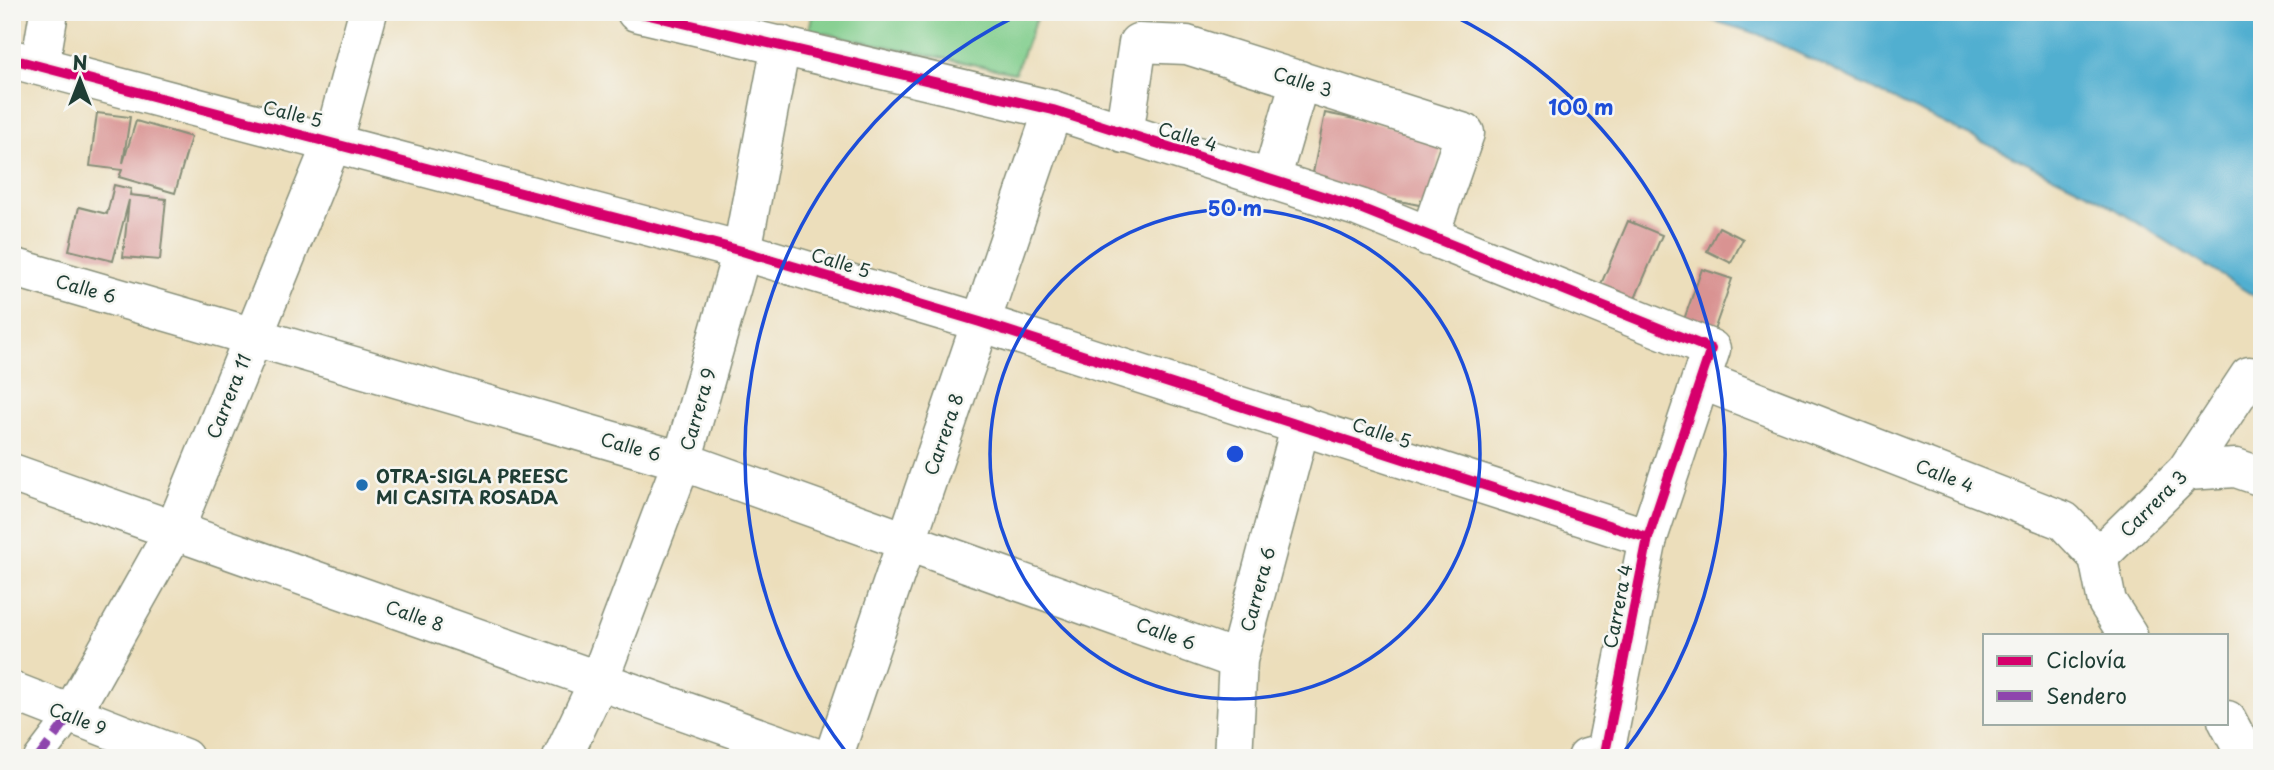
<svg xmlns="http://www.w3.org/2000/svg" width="2274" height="770" font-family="'Playpen Sans',sans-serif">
	<rect width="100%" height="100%" fill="#f6f6f2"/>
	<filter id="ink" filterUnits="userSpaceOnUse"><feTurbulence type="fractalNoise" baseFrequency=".0143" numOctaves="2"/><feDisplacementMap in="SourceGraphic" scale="14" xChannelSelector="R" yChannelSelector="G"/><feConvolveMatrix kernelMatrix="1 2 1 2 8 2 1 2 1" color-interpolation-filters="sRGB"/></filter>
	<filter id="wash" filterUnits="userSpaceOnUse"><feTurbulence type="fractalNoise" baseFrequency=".00686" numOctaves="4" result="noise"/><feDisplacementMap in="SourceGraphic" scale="28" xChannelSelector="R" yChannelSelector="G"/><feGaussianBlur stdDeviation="1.57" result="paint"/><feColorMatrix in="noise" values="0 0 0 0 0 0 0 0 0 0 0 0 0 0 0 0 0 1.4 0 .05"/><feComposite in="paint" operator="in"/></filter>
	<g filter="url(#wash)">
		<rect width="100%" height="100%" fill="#ecdebb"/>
		<!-- green -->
		<path fill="#82ce8d" stroke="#508660" stroke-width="2" d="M813,12H1039L1015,73L809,30Z"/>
		<!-- water -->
		<path fill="#51afd0" stroke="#387682" stroke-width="2" d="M1684,12H2262V301L2093,195L1758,34Z"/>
		<g id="blocks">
			<!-- building -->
			<path fill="#d99392" d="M97,113L130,117L123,163L136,121L191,137L175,193L119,177L122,170L90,166Z
				M1325,113L1443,137L1429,207L1311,183Z
				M12,168L20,169L14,223H12Z
				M114,185L131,189L130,195L166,199L160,260L123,257L129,200L113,261L69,250L79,207L107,214Z
				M1628,221L1662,235L1629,313L1595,298Z
				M1719,227L1743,239L1731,263L1707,251Z
				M1702,269L1732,279L1711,339L1681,328Z"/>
		</g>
	</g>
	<g filter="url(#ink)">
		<use href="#blocks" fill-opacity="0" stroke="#868e78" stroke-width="2"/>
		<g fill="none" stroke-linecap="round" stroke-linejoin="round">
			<!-- pedestrian casing -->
			<g stroke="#868e78" stroke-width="31">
				<path id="pedestrian" d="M38,758L70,716"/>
			</g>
			<!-- minor casing -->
			<g stroke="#868e78" stroke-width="41">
				<path id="minor" d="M40,66L49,12
					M1124,134L1138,43L1187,45L1465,133L1429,237
					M1271,180L1300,80
					M12,267L682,461L1238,660
					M2186,471L2236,468L2262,477
					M12,473L817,758
					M2098,557L2186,471L2249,376
					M12,691L184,758
					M70,716L174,531L333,141L368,12
					M562,758L599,680L682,461L742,251L781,45
					M833,758L1053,110
					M1233,758L1238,660L1301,424
					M1587,758L1605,753L1648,538"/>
			</g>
			<!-- tertiary casing -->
			<g stroke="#868e78" stroke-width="41">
				<path id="tertiary" d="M12,59L742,251L980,322L1648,538L1711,349L1360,208L1053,110L636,12
					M1701,380L2064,521L2098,557L2107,602L2128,635
					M2227,720L2247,758"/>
			</g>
			<!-- pedestrian -->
			<use href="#pedestrian" stroke="#fff" stroke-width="28"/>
			<!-- minor -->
			<use href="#minor" stroke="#fff" stroke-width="38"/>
			<!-- tertiary -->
			<use href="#tertiary" stroke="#fff" stroke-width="38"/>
			<!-- quiet -->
			<path stroke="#8e44ad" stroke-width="9" stroke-dasharray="18 9" stroke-linecap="butt" d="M38,758L70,716"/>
			<!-- cycleway casing -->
			<g stroke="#f6f6f2" stroke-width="15">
				<path id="cycleway" d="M636,12L1053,110L1360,208L1711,349L1648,538L1605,753L1587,758
					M12,59L742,251L980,322L1648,538"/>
			</g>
			<!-- cycleway -->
			<use href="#cycleway" stroke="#d6006c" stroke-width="10"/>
		</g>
	</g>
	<!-- distance rings -->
	<g fill="none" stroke="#1d4ed8" stroke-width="3.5">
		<circle cx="1235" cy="454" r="245"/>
		<path d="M849 756A490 490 0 0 1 1020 14M1450 14A490 490 0 0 1 1621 756"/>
	</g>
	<!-- markers -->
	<circle fill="#1f6fb2" stroke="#f6f6f2" stroke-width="2.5" cx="362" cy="485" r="7"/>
	<g text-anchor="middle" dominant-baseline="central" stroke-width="5" stroke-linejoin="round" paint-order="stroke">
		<!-- street labels -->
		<g font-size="18" fill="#1f3d34" stroke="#f6f6f2">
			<text transform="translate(1303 81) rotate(18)">Calle 3</text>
			<text transform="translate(293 113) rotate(14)">Calle 5</text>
			<text transform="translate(1188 136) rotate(17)">Calle 4</text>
			<text transform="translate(841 262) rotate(17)">Calle 5</text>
			<text transform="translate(86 288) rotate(16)">Calle 6</text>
			<text transform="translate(228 396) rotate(-68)">Carrera 11</text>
			<text transform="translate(697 409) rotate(-74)">Carrera 9</text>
			<text transform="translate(1382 432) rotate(18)">Calle 5</text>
			<text transform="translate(943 434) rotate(-71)">Carrera 8</text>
			<text transform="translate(631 446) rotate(16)">Calle 6</text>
			<text transform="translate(1945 475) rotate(21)">Calle 4</text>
			<text transform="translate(2153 503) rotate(-45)">Carrera 3</text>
			<text transform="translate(1257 589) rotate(-75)">Carrera 6</text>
			<text transform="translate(1617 606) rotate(-79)">Carrera 4</text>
			<text transform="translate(415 615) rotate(19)">Calle 8</text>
			<text transform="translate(1166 633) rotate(20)">Calle 6</text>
			<text transform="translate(78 718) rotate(21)">Calle 9</text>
		</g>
		<!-- poi labels -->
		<g font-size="18" font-weight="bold" fill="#1f3d34" stroke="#f6f6f2" text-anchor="start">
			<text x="376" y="475">OTRA-SIGLA PREESC<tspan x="376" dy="21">MI CASITA ROSADA</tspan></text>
		</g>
	</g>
	<circle cx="1235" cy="454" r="10" fill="#1d4ed8" stroke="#f6f6f2" stroke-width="3.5"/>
	<g font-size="21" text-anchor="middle" font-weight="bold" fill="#1d4ed8" stroke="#f6f6f2" stroke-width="5" stroke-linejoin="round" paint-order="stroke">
		<text x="1581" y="115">100 m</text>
		<text x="1235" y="216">50 m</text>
	</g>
	<!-- margin -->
	<rect width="2274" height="770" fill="none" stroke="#f6f6f2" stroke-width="42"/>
	<!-- legend -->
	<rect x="1983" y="634" width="245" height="91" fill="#f6f6f2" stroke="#a0aca6" stroke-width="2"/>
	<rect x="1997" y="656" width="35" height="10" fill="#d6006c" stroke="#a0aca6" stroke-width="2"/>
	<text x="2046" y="668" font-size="21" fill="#1f3d34">Ciclovía</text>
	<rect x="1997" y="691" width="35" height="10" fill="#8e44ad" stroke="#a0aca6" stroke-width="2"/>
	<text x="2046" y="704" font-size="21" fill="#1f3d34">Sendero</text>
	<!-- north arrow -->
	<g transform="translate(80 80)" stroke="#f6f6f2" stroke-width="5" paint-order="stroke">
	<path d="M0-5L12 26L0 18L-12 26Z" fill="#1f3d34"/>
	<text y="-10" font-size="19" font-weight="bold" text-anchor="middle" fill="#1f3d34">N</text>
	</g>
</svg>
